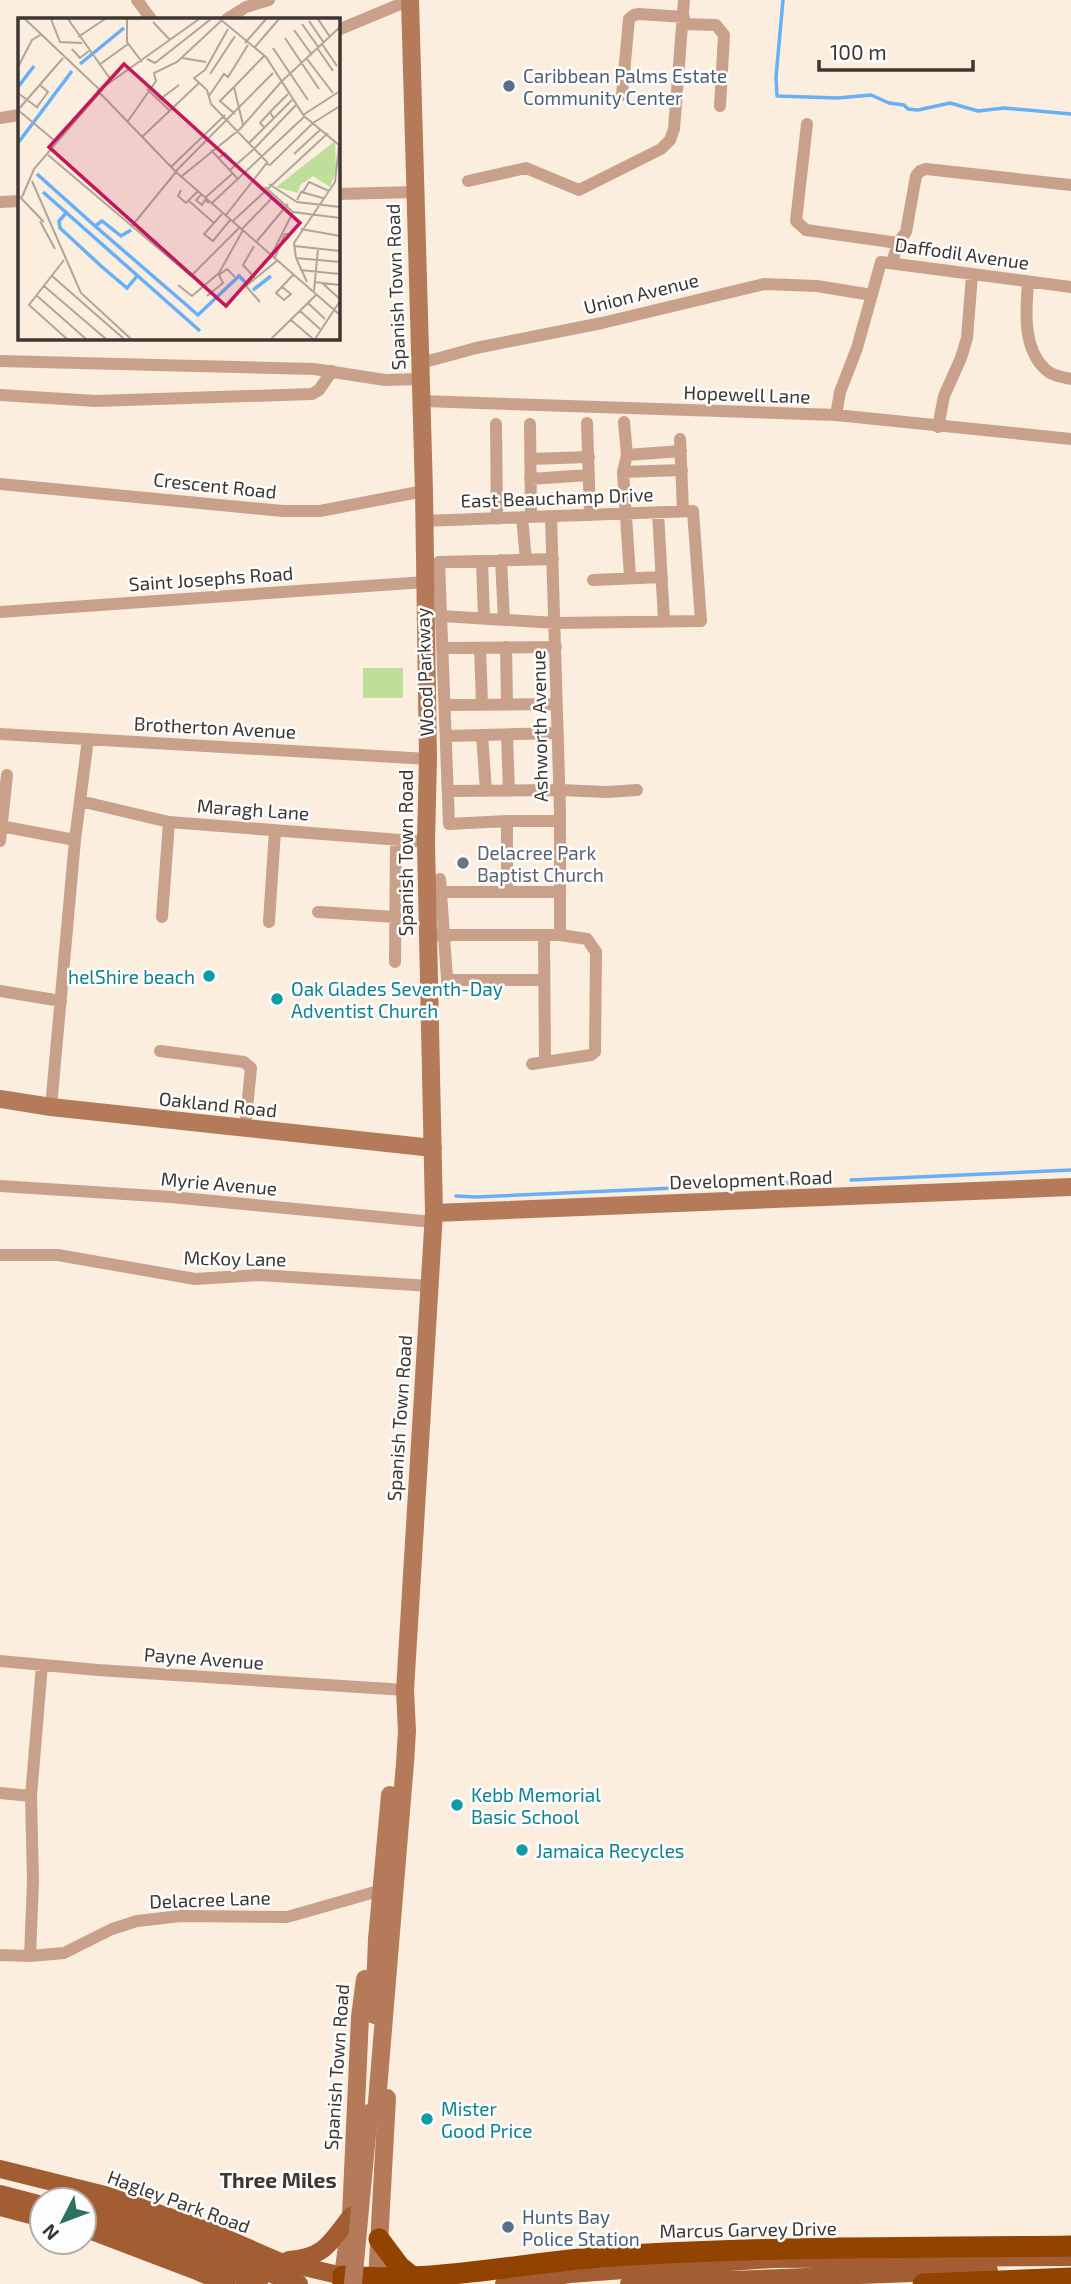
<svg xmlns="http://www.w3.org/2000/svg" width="1071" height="2284" font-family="'Exo 2',sans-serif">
	<rect width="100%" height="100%" fill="#fbeede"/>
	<!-- green -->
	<path fill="#bede9a" d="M363,668H403V698H363Z"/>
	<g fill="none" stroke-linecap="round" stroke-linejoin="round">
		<!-- stream -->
		<path stroke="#67aff6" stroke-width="3.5" d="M783,0L776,77L777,96L838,98L871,95L889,103L904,105L908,109L918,110L950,103L978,111L1004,108L1071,114
			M851,1180L1071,1170
			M456,1196L476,1197L832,1181"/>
		<!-- street -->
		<path stroke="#c9a18b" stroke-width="12" d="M137,0L151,19
			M227,19L246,7L269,0
			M683,24L716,25L724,35L720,106
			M338,30L410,0
			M622,95L629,19L634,15L639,14L684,17
			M0,118L19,115
			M807,124L796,221L806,230L898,243
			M468,181L526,168L579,190L661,149L670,140L674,129L684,0
			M338,194L415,192
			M0,202L19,201
			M892,263L898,243L906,232L916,176L920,171L926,169L1071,185
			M1028,282C1026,310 1022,347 1045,369C1052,376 1062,377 1071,379
			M0,361L314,369L385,380L421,379
			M421,363L476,348L602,323L764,284L817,286L872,295
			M0,395L96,401L312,394L319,390L332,371
			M422,401L836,415L1071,439
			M836,415L840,392L857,348L881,262L1071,287
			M624,422L627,455L623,472L630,576
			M587,423L590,515
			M496,424L497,519
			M530,424L531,517
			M938,427L944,396L961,358L967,338L972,275
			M680,439L683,511
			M627,455L681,451
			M530,459L589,457
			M623,472L682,470
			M530,479L589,475
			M0,484L283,511H320L424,491
			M658,512L664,621
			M522,517L526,560
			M551,517L560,811V935
			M423,521L693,511L701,621L556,623L441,616
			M501,560L504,620
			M482,561L484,618
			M593,580L662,577
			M0,612L425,582
			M506,647L507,704
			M443,648L556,647
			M480,648L482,704
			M445,705L556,704
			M0,734L428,759
			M482,735L486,791
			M507,735L509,791
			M446,736L558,733
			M448,791L560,790L607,792L637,790
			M80,801L169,822L426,842
			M507,821H560
			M0,826L75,840
			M0,841L7,775
			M440,879L448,993
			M441,892H507V821L449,824L439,562L553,559
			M507,892H560
			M318,912L395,917
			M162,917L169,822
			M269,922L275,830
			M429,935H560L587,939L596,952L595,1052L591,1055L532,1064
			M544,937L545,1061
			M395,962L396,840
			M447,980H544
			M0,991L61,1001
			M160,1051L244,1062L251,1068L245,1128
			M51,1107L75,840L88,739
			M0,1186L171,1197L433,1222
			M0,1255H58L195,1279L259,1275L430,1286
			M0,1661L98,1670L405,1690
			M0,1793L31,1796
			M0,1955L30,1956L64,1953L112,1929L137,1921L181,1916L287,1917L382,1890
			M30,1956L33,1881L31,1796L42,1665"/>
		<!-- secondary -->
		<path stroke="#b47a59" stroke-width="18" d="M0,1099L51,1107L433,1148
			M434,1213L1071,1187
			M374,2015L377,1939L390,1795
			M376,2114L405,1763L407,1731L405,1690L434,1213L426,842L428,759L424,491L410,0
			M343,2276L351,2216L360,2017L365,1979
			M377,2280L387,2098"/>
		<!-- primary -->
		<path stroke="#a35d33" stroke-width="18" d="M0,2169L105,2195L207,2230L278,2261L343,2276
			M0,2194L42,2205
			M84,2201L192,2241
			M0,2207L42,2218
			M84,2216L189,2254
			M84,2228L197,2271L226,2284
			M289,2260C325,2258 331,2241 351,2216
			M504,2284L570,2274L772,2259L1071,2257
			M629,2284L989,2270"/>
		<!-- highway -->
		<path stroke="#934300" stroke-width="21" d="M379,2239L400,2267L416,2280
			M343,2284V2276C434,2284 523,2262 613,2256C765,2246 919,2248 1071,2246
			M923,2284L1071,2278"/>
		<!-- secondary-bridge -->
		<path stroke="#b47a59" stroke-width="18" d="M353,2284L369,2113"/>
		<!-- primary-bridge -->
		<path stroke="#a35d33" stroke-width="18" d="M192,2241L258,2269L299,2284
			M189,2254L259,2284"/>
	</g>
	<!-- markers -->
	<g fill="#5c6f8a" stroke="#fdfdfd" stroke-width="2.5">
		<circle cx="509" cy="86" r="7"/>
		<circle cx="508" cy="2227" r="7"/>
	</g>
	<circle fill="#6b7280" stroke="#fdfdfd" stroke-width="2.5" cx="463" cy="863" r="7"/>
	<g fill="#0f9aa8" stroke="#fdfdfd" stroke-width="2.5">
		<circle cx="209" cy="976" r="7"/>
		<circle cx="277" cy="999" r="7"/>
		<circle cx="457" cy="1805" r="7"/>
		<circle cx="522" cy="1850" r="7"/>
		<circle cx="427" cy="2119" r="7"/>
	</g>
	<g text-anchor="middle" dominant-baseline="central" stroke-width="5" stroke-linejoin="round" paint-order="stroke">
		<!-- service labels -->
		<g font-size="19" fill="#4e5e75" stroke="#fdfdfd" text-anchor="start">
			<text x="523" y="75">Caribbean Palms Estate<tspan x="523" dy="22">Community Center</tspan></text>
			<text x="522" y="2216">Hunts Bay<tspan x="522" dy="22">Police Station</tspan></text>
		</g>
		<!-- street labels -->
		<g font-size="19" fill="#3c3731" stroke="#fdfdfd">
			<text transform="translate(962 253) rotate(8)">Daffodil Avenue</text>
			<text transform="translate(395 287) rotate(-92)">Spanish Town Road</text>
			<text transform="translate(641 293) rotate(-14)">Union Avenue</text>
			<text transform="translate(747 394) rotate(2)">Hopewell Lane</text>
			<text transform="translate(215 485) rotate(6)">Crescent Road</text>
			<text transform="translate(557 497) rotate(-2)">East Beauchamp Drive</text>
			<text transform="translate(211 578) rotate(-4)">Saint Josephs Road</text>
			<text transform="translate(424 672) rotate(-92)">Wood Parkway</text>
			<text transform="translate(539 726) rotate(-91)">Ashworth Avenue</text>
			<text transform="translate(215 727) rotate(3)">Brotherton Avenue</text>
			<text transform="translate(253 809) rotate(4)">Maragh Lane</text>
			<text transform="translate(405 853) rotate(-90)">Spanish Town Road</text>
			<text transform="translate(218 1104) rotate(6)">Oakland Road</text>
			<text transform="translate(751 1179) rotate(-2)">Development Road</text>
			<text transform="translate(219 1183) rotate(5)">Myrie Avenue</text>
			<text transform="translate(235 1258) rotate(1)">McKoy Lane</text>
			<text transform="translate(399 1418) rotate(-86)">Spanish Town Road</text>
			<text transform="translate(204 1658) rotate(4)">Payne Avenue</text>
			<text transform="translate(210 1899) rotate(-2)">Delacree Lane</text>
			<text transform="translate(336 2067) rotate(-86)">Spanish Town Road</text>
			<text transform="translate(179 2201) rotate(20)">Hagley Park Road</text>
			<text transform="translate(748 2229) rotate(-1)">Marcus Garvey Drive</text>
		</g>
		<!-- worship labels -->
		<g font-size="19" fill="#5b616d" stroke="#fdfdfd" text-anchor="start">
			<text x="477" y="852">Delacree Park<tspan x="477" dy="22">Baptist Church</tspan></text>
		</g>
		<!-- culture labels -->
		<g font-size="19" fill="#0d838f" stroke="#fdfdfd" text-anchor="start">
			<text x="195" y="976" text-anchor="end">helShire beach</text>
			<text x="291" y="988">Oak Glades Seventh-Day<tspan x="291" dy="22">Adventist Church</tspan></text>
			<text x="471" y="1794">Kebb Memorial<tspan x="471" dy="22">Basic School</tspan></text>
			<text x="536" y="1850">Jamaica Recycles</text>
			<text x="441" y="2108">Mister<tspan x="441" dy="22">Good Price</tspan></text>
		</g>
		<!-- neighbourhood labels -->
		<g font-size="21" font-weight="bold" fill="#3c3731" stroke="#fdfdfd">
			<text x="278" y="2179">Three Miles</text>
		</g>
	</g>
	<!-- overview -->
	<g transform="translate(18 18)">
		<rect width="322" height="322" fill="#fbeede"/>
		<path d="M317,123L318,153L312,169L295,158L282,167L280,175L258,169Z" fill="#bede9a"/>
		<path fill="none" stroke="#67aff6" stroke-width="3.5" d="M62,46L106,10M0,69L16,48M0,125L54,53M19,156L77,208L84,203L103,218L113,212M25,174L182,313M48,195L41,203L42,210L83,248L109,270L119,258M77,208L180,297L221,258L229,266M235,272L253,258"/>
		<path fill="none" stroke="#afa599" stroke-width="2" d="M33,1L42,24L64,25M50,1L93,62M109,1V24L124,44M202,1L248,39L286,98L321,127L317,164L276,225L278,240L289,264M300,1L312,19M291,3L306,25M135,4L152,22M284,6L301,30M276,12L294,37M60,19L87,1M267,20L301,71M227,25L248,1M304,26L319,48M236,30L261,1M255,30L290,82M54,31L62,40L71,33M300,31L315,53M164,40L188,44M129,41L137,45L193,1M289,41L315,75M81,47L110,26M0,49L14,22L24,16M187,52L176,60L189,72L193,86L250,145M187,52L210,11M192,56L217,18M216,69L202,83L217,96M129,71L151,92M79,72L158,154L322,297M80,73L181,1M0,75L20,90M191,78L206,56L210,59L230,27M141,82L161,67M19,89L30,74L22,67M285,97L322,73M256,101L252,94L270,76M110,103L138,63L136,55L159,44L203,3M225,107L216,69L246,38M247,110L242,105L252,94M124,119L181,65M37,123L0,92L45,40M231,125L274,82M236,131L278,87M193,132L219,160M276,136L303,111M30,137L173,258L222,209M201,140L207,135L222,151M153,149L207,97M212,152L236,131M158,153L255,55M164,158L222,111L263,64L322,9M14,163L63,275L113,321M251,166L279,184L322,189M247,169L275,194L322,200M163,172L160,178L168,185L180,173M285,174L291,164L311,173M0,177L26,204M183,177L178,182L184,187L187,182L191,185M4,179L16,151L83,73L7,1M188,179L215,155M279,182L283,174L305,180M171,183L196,205M194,185L286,99M204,196L186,216L195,223L213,201M208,197L248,146L252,147L295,105L322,88M22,203L37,231M215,203L310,115M113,209L158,154M224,211L255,179M283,211L322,218M239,223L270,186M236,228L225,247L237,260M276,228L322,233M254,236L275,194M257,239L267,216H274M278,240L322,244M46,242L11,287L49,321M282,252L322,256M201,257L209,251L217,259M34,258L106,321M296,264L322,267M304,265L322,281M160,267L174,278L201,255L225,212M26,268L88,321M264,269L273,276L266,282L258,275L274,258L276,257M296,273L300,231M18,277L68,321M189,278L205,265L200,255M242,284L228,268L260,242M290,285L307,301M282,293L302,311M273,302L295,321M253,321L299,276M297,321L322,283"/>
		<path fill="#c2185b" fill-opacity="0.15" stroke="#c2185b" stroke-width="3.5" d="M106,46L282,205L208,288L31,129Z"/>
		<rect width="322" height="322" fill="none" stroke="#3c3731" stroke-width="3.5"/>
	</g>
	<!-- north arrow -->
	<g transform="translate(63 2221) rotate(228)"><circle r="33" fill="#fdfdfd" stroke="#b0aeab" stroke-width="2"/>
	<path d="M0-5L12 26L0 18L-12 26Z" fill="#2c7164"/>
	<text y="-10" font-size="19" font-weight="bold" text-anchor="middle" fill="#3c3731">N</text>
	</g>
	<!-- scale -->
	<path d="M819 60v10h154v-10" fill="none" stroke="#3c3731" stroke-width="3.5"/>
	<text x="830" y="60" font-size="21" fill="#3c3731" stroke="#fdfdfd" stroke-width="5" paint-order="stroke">100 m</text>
</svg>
